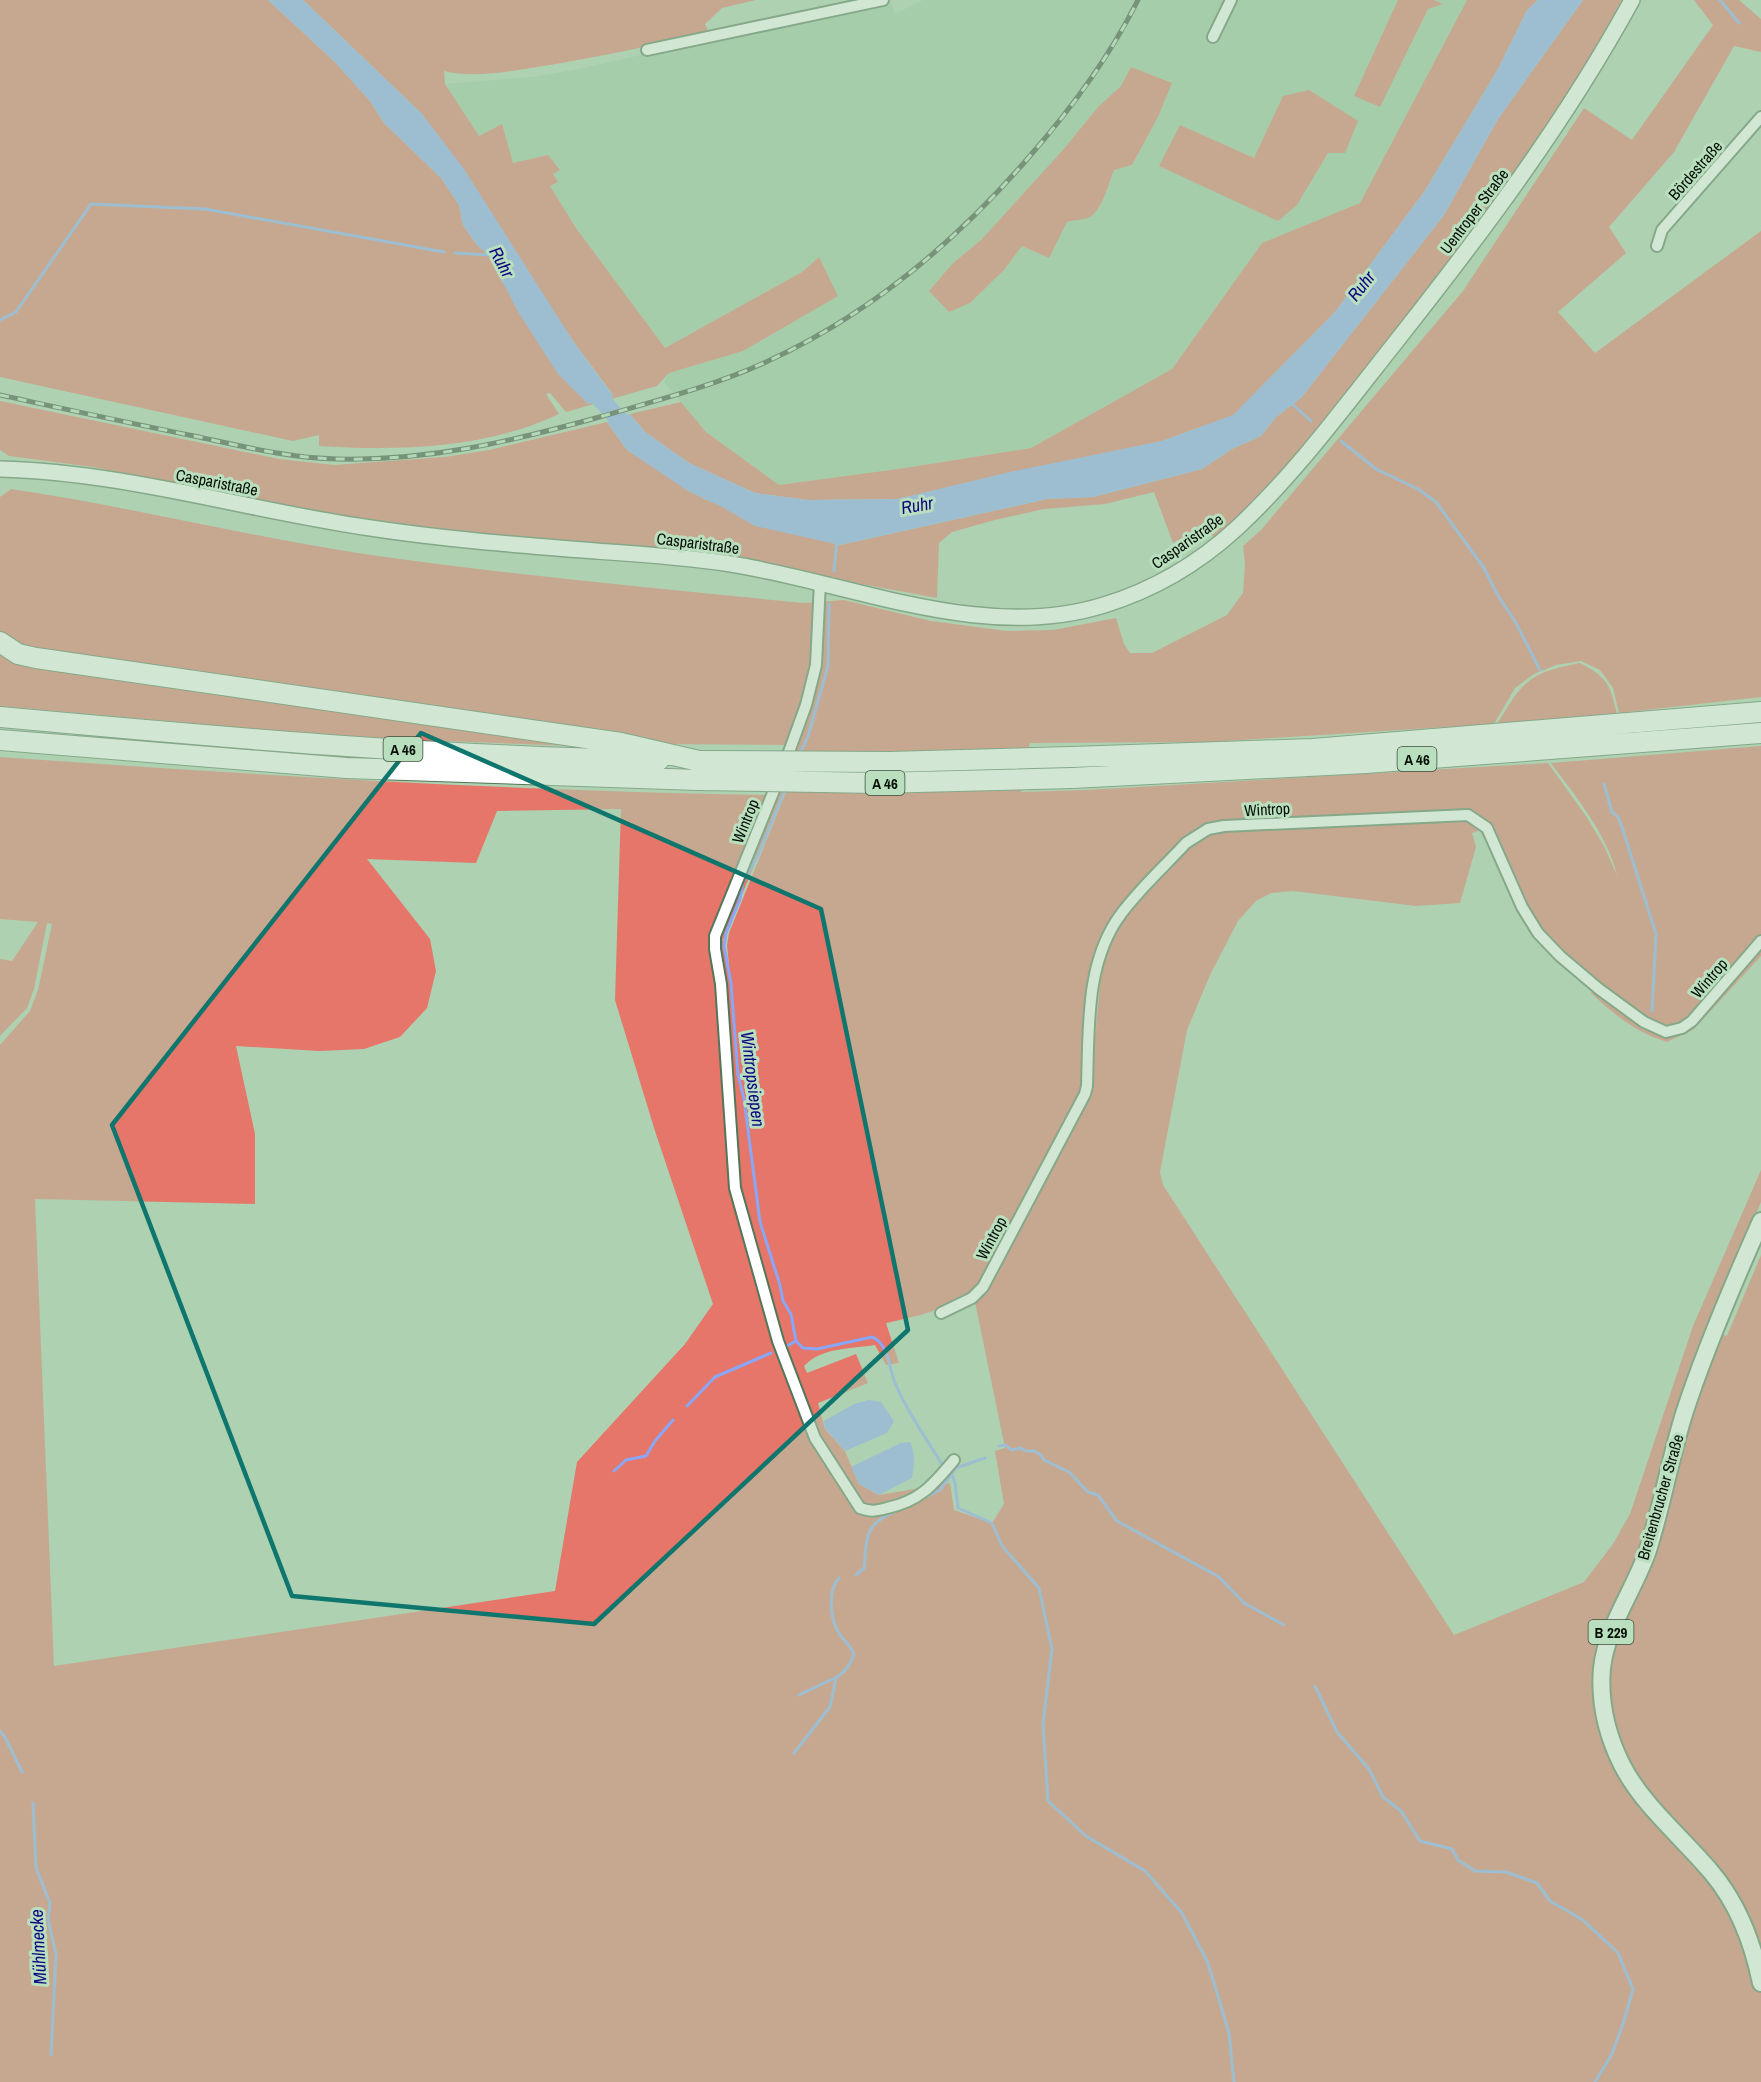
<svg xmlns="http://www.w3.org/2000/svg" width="1761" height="2082" font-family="'Archivo Narrow',sans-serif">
	<rect width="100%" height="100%" fill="#add1b1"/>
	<!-- built -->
	<path fill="#9dc7a2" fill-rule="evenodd" d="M923,0H1467L1360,203L1262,243L1172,369L1031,448L905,468L779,485L706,432L664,382L669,373L743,351L819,257L802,272L665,348L576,228L550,186L558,182L513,163L502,125L479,136L445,84L532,77L574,70L718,38L739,37L884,2L891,3L895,14ZM1131,68L1171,83L1158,117L1132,165L1114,170L1107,190L1097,210L1090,217L1067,222L1049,258L1022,246L1004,270L970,303L949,311L929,290L952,264L981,240L1063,150L1098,107L1121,86Z"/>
	<!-- green -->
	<path fill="#e57669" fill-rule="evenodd" d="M0,0H268L335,62L370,101L384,123L441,178L459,205L463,225L477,245L490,257L502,282L614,396L573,341L422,114L303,0H756L722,8L705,24L708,31C656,45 603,56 550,65C517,70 477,79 444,71L445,84L479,136L502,124L513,163L548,155L560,170L553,174L558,182L550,186L576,228L665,348L802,272L819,257L838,296L743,351L669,373L657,386L566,412L550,393L546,394L559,414C486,449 398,451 319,446V435L293,441L0,377Z
		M1398,0H1434L1443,4L1428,9L1380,107L1354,96Z
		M1467,0H1538L1527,10L1498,69L1424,192L1335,312L1234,415L1162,441L897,499L808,500L755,493L689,463L645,432L630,414L681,402L706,432L779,485L905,468L1031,448L1172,369L1262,243L1360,203Z
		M1583,0H1622L1573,88L1486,216L1339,404L1299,452L1259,496L1215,538L1203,526L1173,543L1154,492L1105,504L1044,509L995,520L952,532L939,543L937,598L824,577L359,521L93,467L9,456L0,450V401L279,459L334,465L445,457L489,450L607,422L627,450L704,499L840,545L1047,499L1093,497L1202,469L1232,449L1261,436L1276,417L1301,398L1444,215L1498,119Z
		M1694,0H1739L1761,19V52L1734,46L1674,152L1609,227L1626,253L1558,312L1595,353L1761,231V697L1619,713L1613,688L1600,670L1581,661L1556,665L1534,674L1515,688L1494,724L1211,742L1030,743L1020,775L1021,792L1087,790L1548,763L1586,816L1604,846L1617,875C1607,834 1576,797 1551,763L1761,746V956L1694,1029L1667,1042C1635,1032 1615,1015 1591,993L1595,989L1594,982L1544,934L1525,907L1480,815L1469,822L1482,829L1472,833L1476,847L1460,903L1416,906L1293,891L1271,893L1256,901L1238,921L1210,975L1187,1030L1160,1172L1163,1185L1454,1635L1584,1582L1613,1544L1630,1514L1693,1326L1761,1170V1202L1709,1331L1727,1336L1761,1255V2082H0V1045L30,1011L38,990L52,924L47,923L34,989L27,1008L0,1036V959L12,961L38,922L0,919V757C255,775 510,791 766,795L786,745L662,744L27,651L0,635V497L11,489C127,506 242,535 358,553C506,575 655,588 803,603L844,600L931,621L1007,631L1053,630L1116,618L1124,644L1130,653H1152L1227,615L1243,593L1245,564L1243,546L1261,530L1463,291L1584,108L1632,140L1713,25ZM824,698L729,933L727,945L731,986L723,940ZM621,809L615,1000L655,1131L713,1304L685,1344L577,1462L555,1591L54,1666L35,1199L255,1204V1134L236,1046L319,1051L364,1049L400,1037L427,1008L436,971L430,939L367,859L476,863L497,811ZM1186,837L1193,843L1119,920L1102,965L1090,1090L975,1302L1005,1448L995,1451L1004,1504L992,1523L954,1510L950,1483L879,1495L859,1484L845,1451L825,1429L818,1403L868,1383L856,1354L807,1373L804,1366C822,1347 851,1349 875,1345L886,1365L899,1363L886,1323C919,1316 956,1308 980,1284L1084,1088L1094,963L1117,909Z
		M1131,67L1172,83L1158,117L1132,165L1114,170C1109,183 1102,210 1090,217C1084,220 1074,220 1067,222L1049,258L1022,246L1004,270L970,303L949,312L929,291L952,264L981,240L1063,150L1098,107L1121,86Z
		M1309,90L1358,121L1345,153H1328L1297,205L1278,221L1159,166L1180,125L1254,158L1283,96Z
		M0,650L574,746L395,739L279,731L0,706Z
		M1580,663C1607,677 1610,684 1617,714L1496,726C1523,681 1528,673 1580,663Z"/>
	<!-- water -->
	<path fill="#8aa7f7" d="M268,0H303L422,114L464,169L573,341L614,397L588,404L558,374L517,310L490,257L477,245L463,225L459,205L441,178L384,123L370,101L335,62Z
		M1538,0H1583L1498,119L1444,215L1301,398L1276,417L1261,436L1232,449L1202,469L1093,497L1047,499L840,545L755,526L722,507L688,491L627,450L607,422L630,414L645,432L689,463L755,493L808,500L897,499L1010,472L1162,441L1233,415L1335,312L1424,192L1498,69L1527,10Z
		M869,1400L881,1402L894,1421L887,1433L845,1451L825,1428L824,1421L854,1404Z
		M910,1442C916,1454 914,1465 912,1478L879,1495L859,1484L851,1467L901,1443Z"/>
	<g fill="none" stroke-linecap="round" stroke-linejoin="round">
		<!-- stream -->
		<path stroke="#8aa7f7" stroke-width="3" d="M1720,0L1739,23
			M455,253L489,255
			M0,320L16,312L91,204L205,209L444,252
			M1290,402L1311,421
			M1341,441L1376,469L1418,489L1436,502L1484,568L1497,594L1516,623L1540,670
			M834,571L837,540
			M800,754L808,736L828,666L829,604
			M1604,784L1612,812L1618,817L1622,827L1656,934L1652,1011
			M786,788L758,855L743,882L740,899L726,933L724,946L731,983L738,1075L744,1099L760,1222L780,1285L783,1301L791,1314L796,1341L803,1348L817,1349L872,1337C889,1343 889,1371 896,1385C907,1412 928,1441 943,1466
			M787,1346L796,1341
			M687,1406L715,1377L771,1353
			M999,1446L1005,1445L1012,1450L1020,1448L1026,1451H1034L1041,1455L1044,1460L1069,1472L1088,1492L1098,1495L1117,1521L1219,1577L1244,1603L1284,1625
			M614,1471L626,1460L646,1456L655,1441L673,1420
			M952,1474L955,1483L958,1508L992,1523L1002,1546L1039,1588L1052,1649L1043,1724L1048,1801L1086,1836L1145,1871L1182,1913L1208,1963L1229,2033L1234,2082
			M918,1501L940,1490L956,1468L985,1458
			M856,1575L864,1568C867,1537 864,1524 896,1511
			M1315,1686L1337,1732L1369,1769L1383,1797L1401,1811L1420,1841L1452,1849L1458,1860L1475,1871L1506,1872L1537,1883L1550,1901L1583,1920L1618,1953L1633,1989L1624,2021L1612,2054L1595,2082
			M799,1695L835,1678
			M0,1731L5,1737L22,1772
			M794,1753L830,1707L836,1678C846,1671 850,1665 854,1654C850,1644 841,1639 837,1630C830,1615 828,1590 839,1578
			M33,1803L36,1868L50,1903L48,1920L56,1954L51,2055"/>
		<!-- river -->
		<path stroke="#8aa7f7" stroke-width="18" d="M586,383L634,436"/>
		<!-- street casing -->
		<g stroke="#547659" stroke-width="14">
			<path id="street" d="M1213,37L1231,0
				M647,50L883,0
				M1657,246L1662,230L1761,117
				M785,763L806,705L816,665L820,582
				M779,778L715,936V949L721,984L735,1188L778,1341L815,1438L860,1508C871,1512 876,1511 887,1508C920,1501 933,1485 954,1460
				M941,1313L972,1298L983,1287L1085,1094L1087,1086C1089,1029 1085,962 1121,914C1140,888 1165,866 1186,843L1208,829L1224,826L1468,815L1487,828L1522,907L1538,933L1560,956L1599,989L1644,1022L1666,1032L1682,1028L1692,1021L1761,941"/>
		</g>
		<!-- secondary casing -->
		<g stroke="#547659" stroke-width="18">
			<path id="secondary" d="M0,469C123,472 243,509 364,527C441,539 518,545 596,551C641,554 687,557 731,564C851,583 983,643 1104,605C1153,590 1199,563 1237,528C1296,473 1345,406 1395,343C1481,234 1565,123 1632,0"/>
		</g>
		<!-- primary casing -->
		<g stroke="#547659" stroke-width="20">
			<path id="primary" d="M1761,1221C1733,1284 1705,1349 1684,1414C1670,1459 1662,1506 1648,1550C1634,1591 1607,1625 1602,1668C1599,1702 1607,1735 1622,1765C1643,1806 1682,1837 1712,1873C1738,1904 1753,1944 1761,1983"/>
		</g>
		<!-- highway casing -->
		<g stroke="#547659" stroke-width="22">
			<path id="highway" d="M0,642L18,654L36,658L621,743L699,761
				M0,717C219,737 439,757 659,760
				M0,740L346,768L698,780
				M1071,757L1313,749L1761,712
				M1072,778L1366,763L1761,733"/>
		</g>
		<!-- street -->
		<use href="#street" stroke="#fff" stroke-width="10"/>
		<!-- secondary -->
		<use href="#secondary" stroke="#fff" stroke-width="15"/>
		<!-- primary -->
		<use href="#primary" stroke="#fff" stroke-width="16"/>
		<!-- highway -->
		<use href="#highway" stroke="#fff" stroke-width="20"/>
		<!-- rail casing -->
		<g stroke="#354737" stroke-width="5">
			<path id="rail" d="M0,395C65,409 129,423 194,436C241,446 288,458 337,459C428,461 509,442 596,418C654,401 711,387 766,362C869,315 955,243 1029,157C1072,108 1109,58 1138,0"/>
		</g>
		<!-- rail -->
		<use href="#rail" stroke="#badfbe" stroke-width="3" stroke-dasharray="9" stroke-linecap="butt"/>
		<!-- highway-bridge casing -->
		<g stroke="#547659" stroke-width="22" stroke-linecap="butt">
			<path id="highway-bridge" d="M699,761L889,762L1071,757
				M698,780L877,783L1072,778"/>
		</g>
		<!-- highway-bridge -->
		<use href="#highway-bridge" stroke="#fff" stroke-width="20"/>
	</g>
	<!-- marked area -->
	<path d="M0 0H1761V2082H0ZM421,733L821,909L908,1330L594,1624L292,1596L112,1125Z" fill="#add1b1" fill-opacity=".55" fill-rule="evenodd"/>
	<path fill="none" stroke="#0f766e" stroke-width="4.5" stroke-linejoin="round" d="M421,733L821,909L908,1330L594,1624L292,1596L112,1125Z"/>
	<g text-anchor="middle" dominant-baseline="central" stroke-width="6" stroke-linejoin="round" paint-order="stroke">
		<!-- shield labels -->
		<g fill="#badfbe" stroke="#3b4d3c" stroke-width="1.5">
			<rect x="383.5" y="737" width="39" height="24" rx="4.5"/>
			<rect x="1397.5" y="747" width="39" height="24" rx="4.5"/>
			<rect x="865.5" y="771" width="39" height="24" rx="4.5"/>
			<rect x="1588.5" y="1620" width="45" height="24" rx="4.5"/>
		</g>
		<g font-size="15" font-weight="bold" fill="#040f05">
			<text x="403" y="749">A 46</text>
			<text x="1417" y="759">A 46</text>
			<text x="885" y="783">A 46</text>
			<text x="1611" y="1632">B 229</text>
		</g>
		<!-- street labels -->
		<g font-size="16" fill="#040f05" stroke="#badfbe">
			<text transform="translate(1695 170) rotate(-49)">Bördestraße</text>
			<text transform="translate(1474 211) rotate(-53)">Uentroper Straße</text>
			<text transform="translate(217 482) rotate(11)">Casparistraße</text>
			<text transform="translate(1187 541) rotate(-35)">Casparistraße</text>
			<text transform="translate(698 543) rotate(7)">Casparistraße</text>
			<text transform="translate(1267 809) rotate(-3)">Wintrop</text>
			<text transform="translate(745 821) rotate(-68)">Wintrop</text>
			<text transform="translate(1709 978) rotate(-49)">Wintrop</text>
			<text transform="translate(991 1238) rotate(-62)">Wintrop</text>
			<text transform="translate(1660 1497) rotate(-74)">Breitenbrucher Straße</text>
		</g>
		<!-- water labels -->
		<g font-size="18" font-style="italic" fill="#0e0880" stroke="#badfbe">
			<text transform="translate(502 262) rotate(62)">Ruhr</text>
			<text transform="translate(1361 286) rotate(-52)">Ruhr</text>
			<text transform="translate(917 505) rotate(-10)">Ruhr</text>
			<text transform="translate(753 1079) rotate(83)">Wintropsiepen</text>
			<text transform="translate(38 1947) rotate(-93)">Mühlmecke</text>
		</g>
	</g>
</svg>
